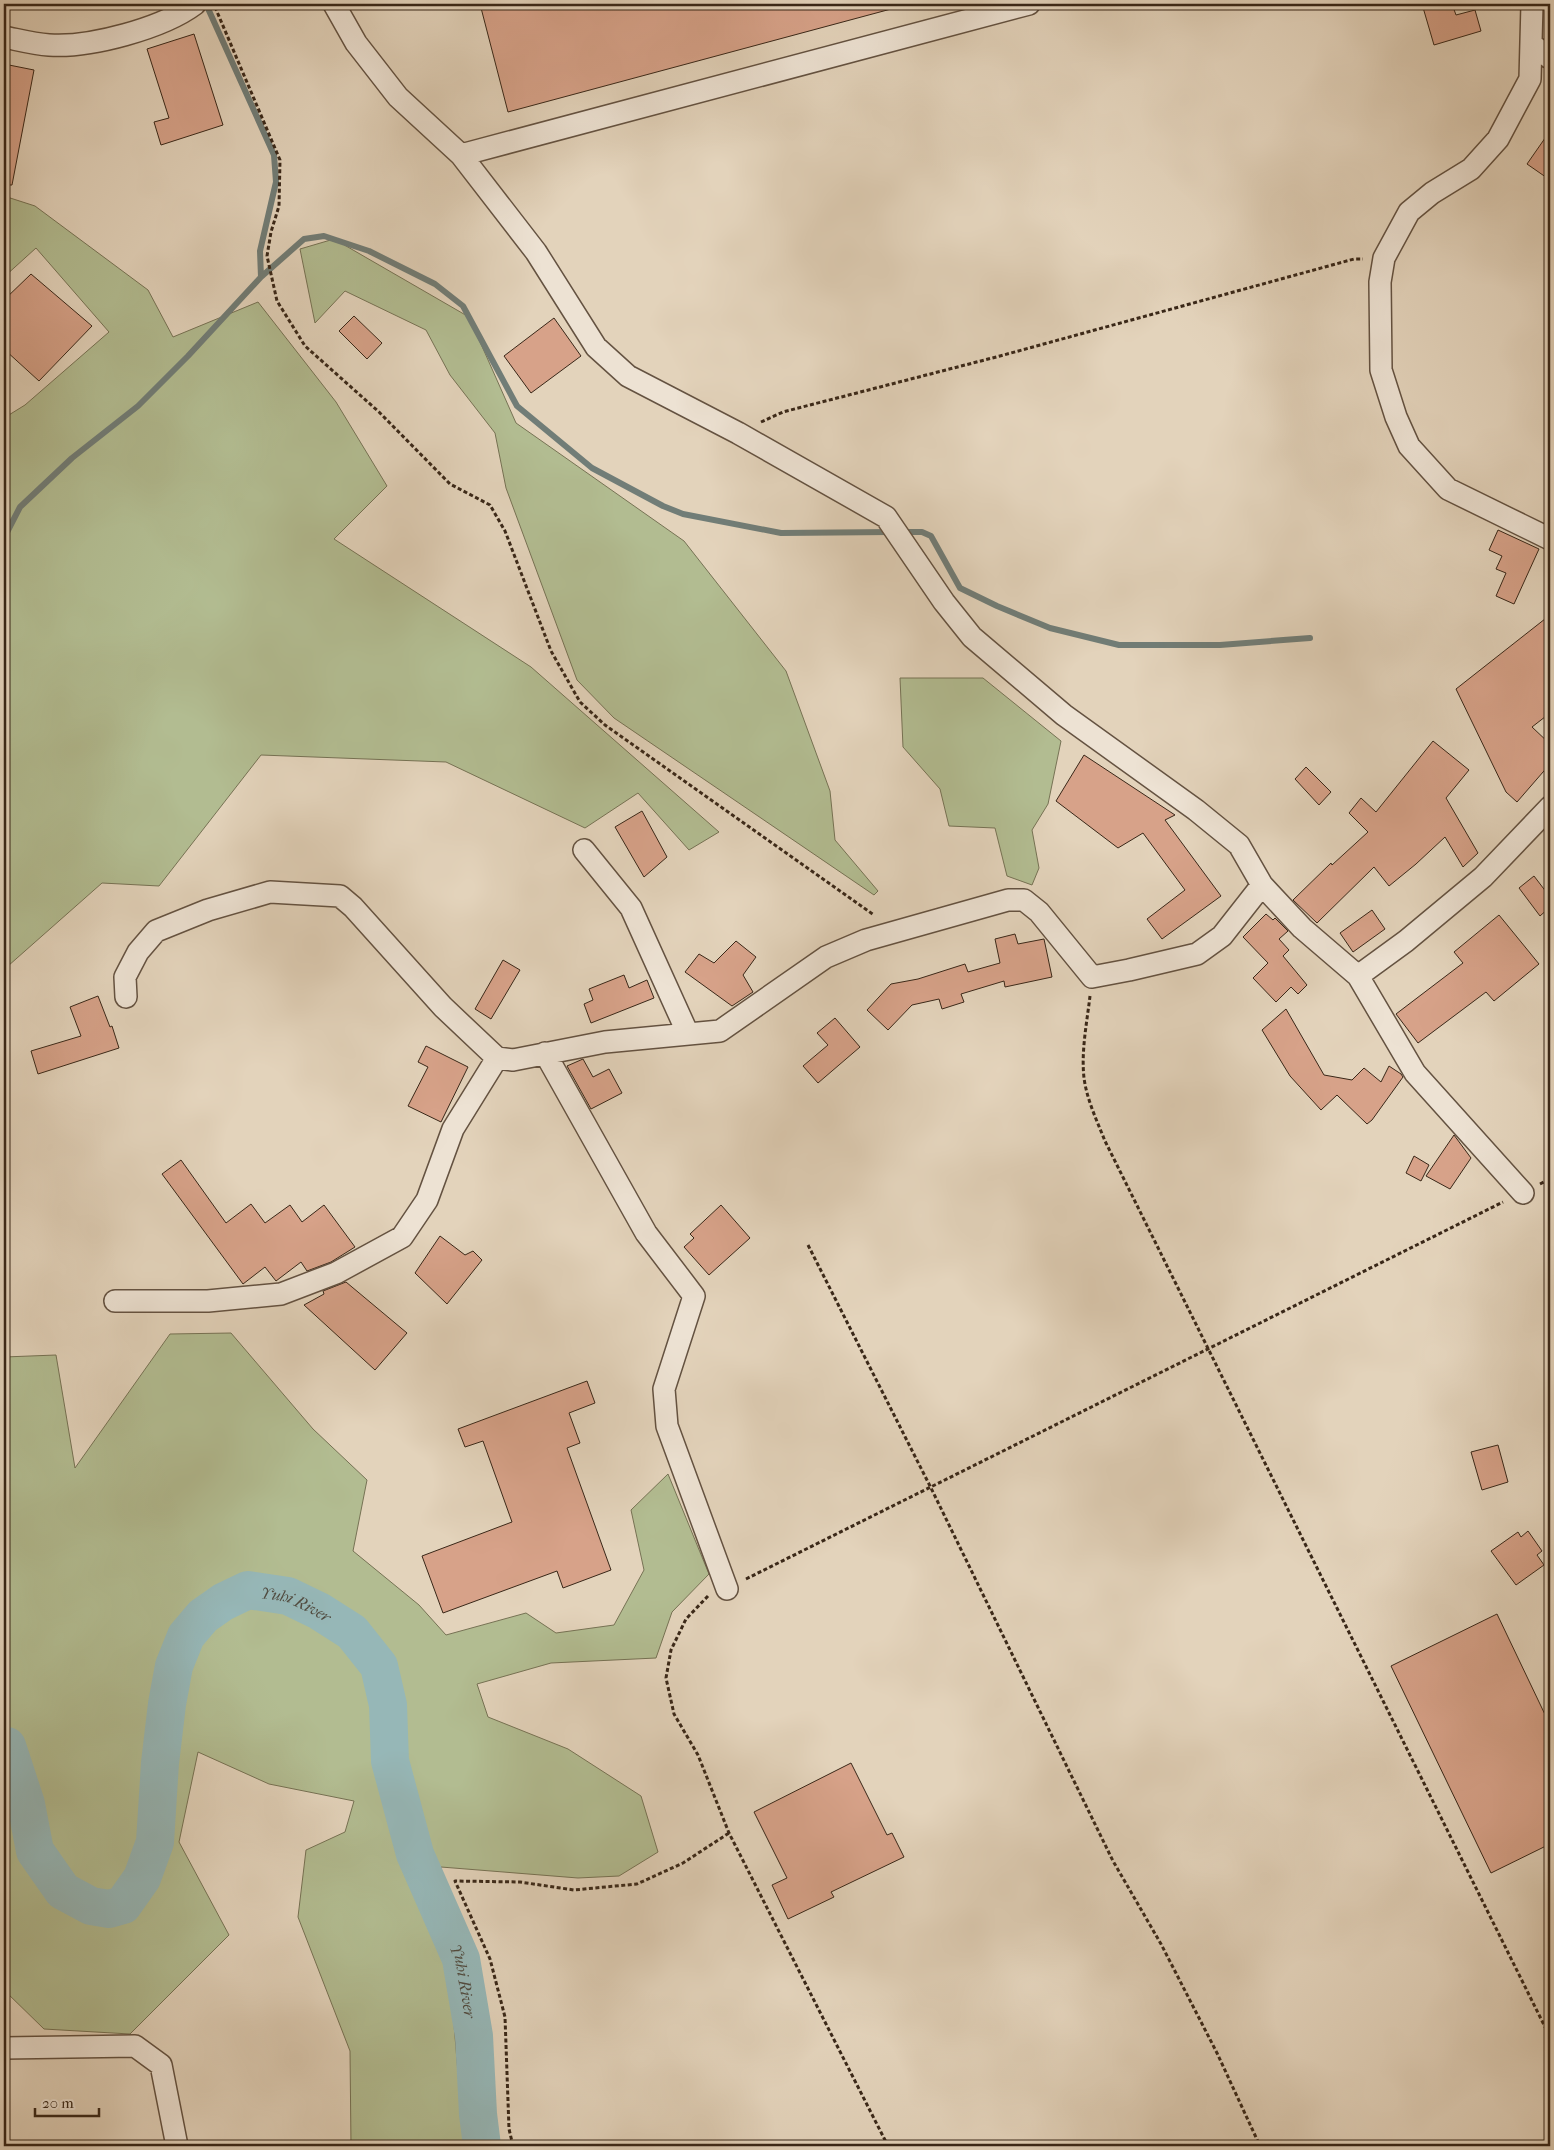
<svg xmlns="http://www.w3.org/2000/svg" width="1554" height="2150" font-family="'IM FELL French Canon',serif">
	<rect width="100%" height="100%" fill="#e3d3bb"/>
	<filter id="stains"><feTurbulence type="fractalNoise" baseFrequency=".004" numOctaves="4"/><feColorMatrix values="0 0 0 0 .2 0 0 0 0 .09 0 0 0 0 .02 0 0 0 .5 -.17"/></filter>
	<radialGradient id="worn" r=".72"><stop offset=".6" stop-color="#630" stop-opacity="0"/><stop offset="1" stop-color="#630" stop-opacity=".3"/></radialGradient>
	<!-- green -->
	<path fill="#b2bc91" stroke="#767254" d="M4,196L35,206L148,290L173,337L258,302L336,402L387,486L334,539L531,667L719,832L689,850L638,793L585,828L446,762L261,755L159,886L102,883L8,966L4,982V418L25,405L109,332L36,248L4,277Z
		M334,239L469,317L516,423L684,541L786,671L830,791L835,840L878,891L874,895L614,718L577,680L506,488L495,433L450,375L426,330L345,291L315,323L300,249Z
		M900,678H983L1061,741L1048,804L1032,830L1039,868L1032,885L1007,876L995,828L949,826L940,789L903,747Z
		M231,1333L313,1429L367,1480L353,1551L419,1605L446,1635L526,1613L556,1633L614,1625L644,1570L631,1510L668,1474L709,1574L672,1612L656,1658L551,1663L477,1684L488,1717L568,1749L641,1796L658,1852L619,1876L578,1878L441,1867L461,2109L470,2146H351L350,2051L298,1917L306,1850L345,1832L354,1801L269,1784L198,1752L179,1842L229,1935L130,2034L44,2029L4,1990V1357L56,1355L75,1468L170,1334Z"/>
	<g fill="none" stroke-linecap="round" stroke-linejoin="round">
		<!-- stream -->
		<path stroke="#717d77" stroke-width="6" d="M206,4L274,155L276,182L260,251L261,277
			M901,532H922L931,536L960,588L997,606L1050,628L1119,645H1220L1310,638
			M4,538L20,507L72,458L138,406L188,356L261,277L304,239L324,236L369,251L435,284L463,306L517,406L592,468L663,506L683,514L781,533L891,532
			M4,1734L7,1746L4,1750"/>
		<!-- river -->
		<path stroke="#96b7b7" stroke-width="38" id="s1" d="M7,1746L26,1804L35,1851L63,1891L91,1906L109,1909L123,1905L142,1878L155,1842L160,1763L167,1704L174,1666L186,1636L203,1616L223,1602L248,1590L288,1596L319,1611L352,1632L379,1666L388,1705L390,1761L415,1854L461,1959L474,2036L478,2114L482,2146"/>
	</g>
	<!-- building -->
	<path fill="#d7a289" stroke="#392718" d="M480,4H890L891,9L508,112Z
		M1422,4H1452L1456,15L1475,10L1481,31L1434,45Z
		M194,34L223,125L161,145L154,122L169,118L147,49Z
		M4,64L34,70L12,185H4Z
		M1550,131V180L1527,164Z
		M31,274L92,326L39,381L5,350L4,342V300Z
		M354,316L382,343L367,359L339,331Z
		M554,318L581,356L531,393L504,356Z
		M1498,530L1539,549L1514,604L1496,596L1506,573L1496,569L1502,556L1489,550Z
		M1550,615V713L1532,727L1550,744V764L1517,802L1506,792L1456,689Z
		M1433,741L1469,770L1446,798L1478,853L1463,867L1445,837L1416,864L1389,886L1374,867L1317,923L1293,900L1331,863L1332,865L1368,832L1349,813L1361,798L1376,812Z
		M1084,755L1175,815L1165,820L1221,896L1162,939L1147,919L1185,890L1143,833L1118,848L1056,801Z
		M1306,767L1331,792L1319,805L1295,779Z
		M642,811L667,857L644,877L615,827Z
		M1534,876L1550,897V907L1540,916L1519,888Z
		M1372,910L1385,929L1353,952L1340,933Z
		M1266,914L1273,920L1275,918L1288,931L1279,939L1289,950L1283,956L1307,985L1298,994L1291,987L1276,1002L1253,978L1268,963L1243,937Z
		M1499,915L1539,964L1494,1001L1486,992L1418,1043L1396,1014L1463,963L1454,952Z
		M1015,934L1018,944L1044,939L1052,977L1005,987L1004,981L961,994L964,1002L942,1009L939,999L912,1005L888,1030L867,1010L891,984L918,979L965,964L968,972L1000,963L995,939Z
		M736,941L756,957L743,975L753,992L732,1006L685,972L699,954L714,963Z
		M503,960L520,970L491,1019L475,1009Z
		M624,975L629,988L647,980L654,998L591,1023L584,1004L593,1000L589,989Z
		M98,996L110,1027L112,1026L119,1048L38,1074L31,1051L81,1036L70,1007Z
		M1286,1009L1324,1075L1352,1080L1364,1068L1381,1082L1389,1066L1401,1074L1403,1077L1372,1120L1367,1124L1337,1095L1321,1110L1290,1076L1262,1030Z
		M835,1018L860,1047L818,1083L803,1066L828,1045L817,1033Z
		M426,1046L468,1067L441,1122L408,1106L428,1067L418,1062Z
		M583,1059L593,1077L609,1069L622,1093L591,1109L567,1066Z
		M1454,1135L1471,1158L1450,1189L1426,1176Z
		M1414,1156L1429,1165L1421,1181L1406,1173Z
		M181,1160L226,1223L251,1204L265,1223L290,1205L302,1222L324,1205L355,1247L331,1262L307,1271L301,1262L276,1281L265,1267L243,1284L162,1174Z
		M721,1205L750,1238L709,1275L684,1247L694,1238L690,1234Z
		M440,1236L465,1255L473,1251L482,1260L447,1304L415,1273Z
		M346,1282L407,1333L375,1370L304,1305L324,1294L323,1291Z
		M587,1381L595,1403L569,1413L580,1443L567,1448L611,1570L563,1588L557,1571L443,1613L422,1556L512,1522L483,1441L465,1447L458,1429Z
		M1498,1445L1508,1482L1482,1490L1471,1452Z
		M1528,1531L1542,1551L1537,1555L1544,1565L1516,1585L1491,1551L1518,1532L1521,1537Z
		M1497,1614L1550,1725V1844L1491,1873L1391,1666Z
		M851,1763L887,1835L892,1833L904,1857L831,1892L834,1897L788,1919L772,1885L787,1878L754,1812Z"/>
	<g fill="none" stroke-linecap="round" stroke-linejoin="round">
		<!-- minor casing -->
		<g stroke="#645241" stroke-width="24">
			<path id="minor" d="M334,4L356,43L398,97L461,155L536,252L596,347L628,376L738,433L886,517L944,602L972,637L1064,715L1196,810L1239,845L1262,885L1302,928L1358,976L1415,1073L1523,1193
				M1532,4L1530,79L1498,139L1471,169L1432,193L1409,212L1384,258L1380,282L1381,370L1396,417L1409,446L1448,489L1550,539
				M4,37C19,40 34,44 49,45C90,48 163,28 195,4
				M1531,44L1550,58
				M461,155L1029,4
				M584,850L631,908L688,1034
				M1358,976L1406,941L1483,877L1550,807
				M126,997L125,977L138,952L156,931L208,910L270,892L340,896L353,907L443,1007L497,1058L513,1060L605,1042L720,1031L826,957L866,940L1008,900H1024L1039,912L1092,977L1129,970L1197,954L1222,936L1262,885
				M545,1053L646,1233L694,1296L664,1389L667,1426L727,1589
				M115,1301H208L281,1294L336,1273L402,1237L427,1200L453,1129L497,1058
				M4,2048L135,2046L161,2065L177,2146"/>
		</g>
		<!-- path -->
		<path stroke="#392718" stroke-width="3" stroke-dasharray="4 2.5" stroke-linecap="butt" d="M215,7L280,160L279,206L271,232L267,256L277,301L305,346L379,412L450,484L490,505L505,531L551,651L580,702L605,725L874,915
			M761,422L783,412L1000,356L1354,259H1363
			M1090,996C1087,1022 1081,1051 1084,1078C1087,1100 1097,1121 1105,1141L1550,2037
			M1540,1184L1550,1179
			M808,1245L931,1488L1113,1861L1161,1944L1217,2053L1260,2146
			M746,1579L1503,1202
			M708,1596L686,1619L671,1650L666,1678L674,1714L698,1755L729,1833L888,2146
			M513,2146L509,2129L505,2017L490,1959L455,1881L520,1882L574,1890L637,1884L683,1863L729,1833"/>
		<!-- minor -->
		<use href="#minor" stroke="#ede2d3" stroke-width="21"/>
	</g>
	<g text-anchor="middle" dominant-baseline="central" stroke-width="5" stroke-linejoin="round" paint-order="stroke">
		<!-- water labels -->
		<g font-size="16" font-style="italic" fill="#504b40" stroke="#ede2d3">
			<text stroke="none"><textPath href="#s1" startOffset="632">Yuhi River</textPath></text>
			<text stroke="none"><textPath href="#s1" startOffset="1068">Yuhi River</textPath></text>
		</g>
	</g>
	<!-- margin -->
	<rect width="1554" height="2150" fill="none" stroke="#e3d3bb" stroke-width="20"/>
	<rect x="5" y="5" width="1544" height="2140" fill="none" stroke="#392718" stroke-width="2.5"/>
	<rect x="10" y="10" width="1534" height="2130" fill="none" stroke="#392718"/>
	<!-- scale -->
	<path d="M35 2108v8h64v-8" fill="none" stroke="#392718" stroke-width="2.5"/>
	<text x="42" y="2108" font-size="15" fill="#392718" stroke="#ede2d3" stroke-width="4" paint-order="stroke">20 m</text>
	<rect width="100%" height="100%" filter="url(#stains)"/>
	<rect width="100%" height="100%" fill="url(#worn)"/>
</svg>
